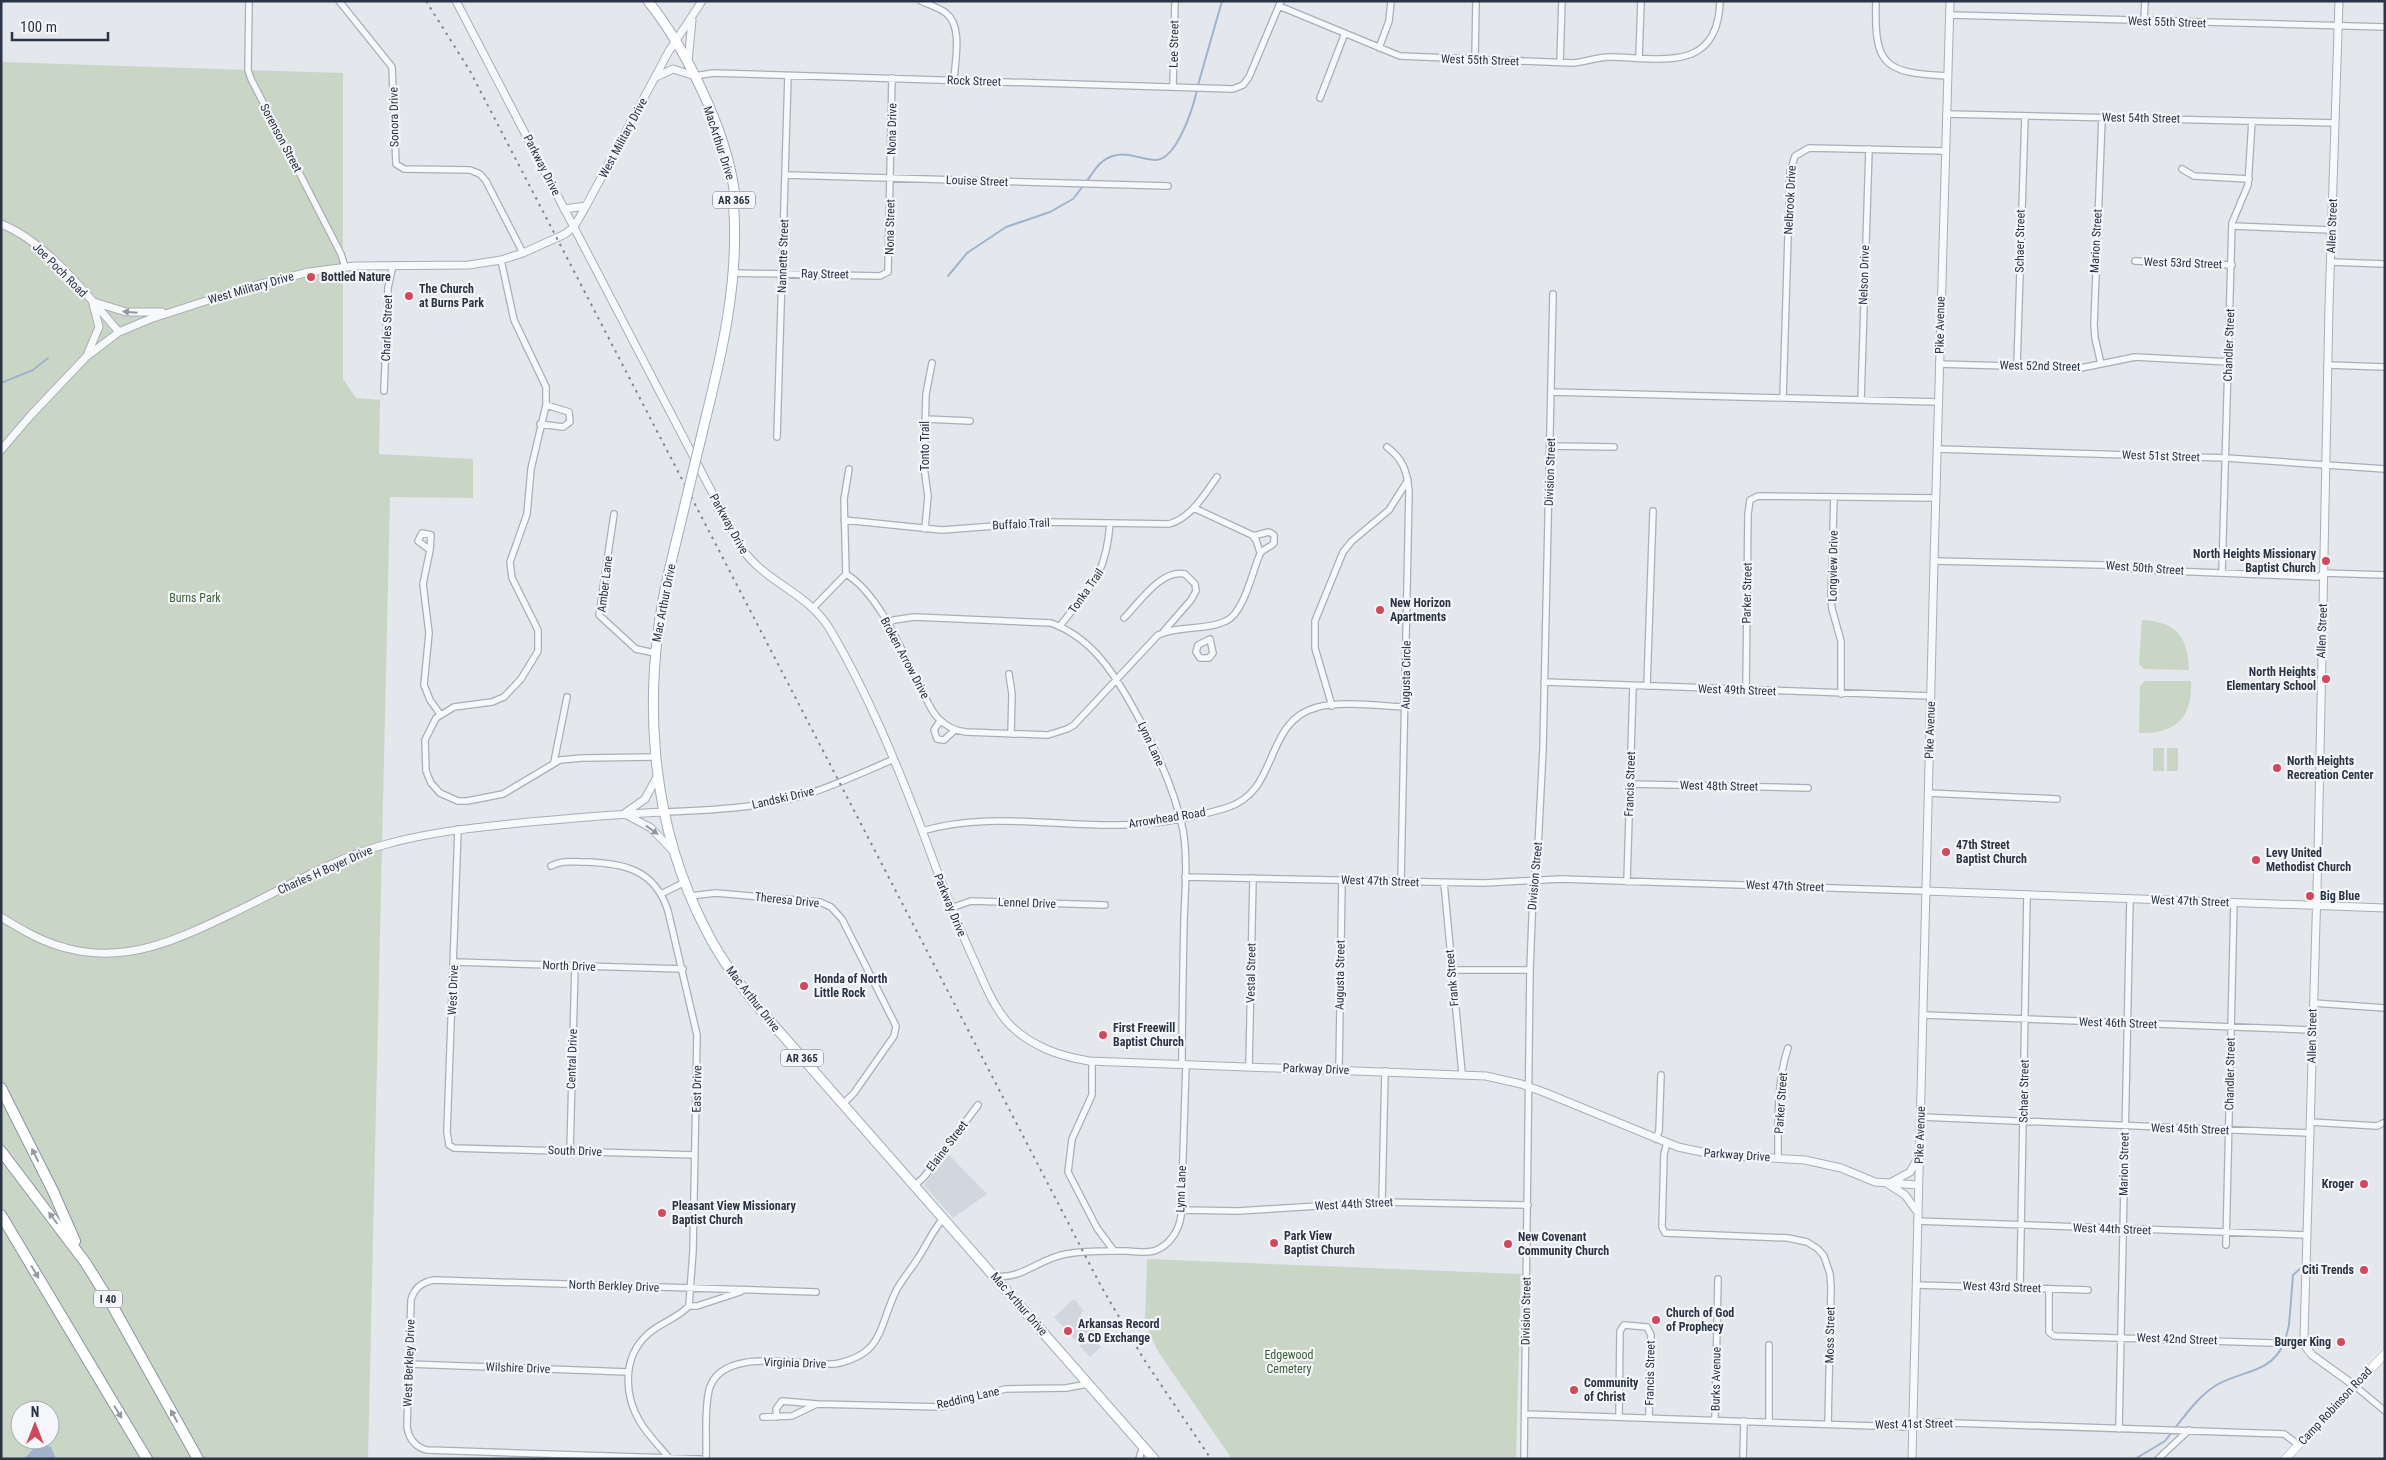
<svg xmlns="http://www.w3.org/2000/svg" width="2386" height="1460" font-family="'Roboto Condensed',sans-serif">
	<rect width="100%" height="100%" fill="#e4e7ec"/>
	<!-- built -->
	<path fill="#d2d6de" d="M947,1153L987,1194L953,1218L924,1185Z
		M1074,1299L1084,1311L1080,1315L1093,1330L1089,1335L1101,1347L1090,1357L1054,1317Z"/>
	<!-- green -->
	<path fill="#c9d6c5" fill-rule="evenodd" d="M1,62L343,73V379L356,398L380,400L379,454L473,459V498L390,497L368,1459H1ZM20,1410H50V1440H20Z
		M2142,620C2177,622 2188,637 2189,670L2144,669L2139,664Z
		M2145,681H2191C2193,718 2175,734 2139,733L2140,686Z
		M2153,748H2164V771H2153Z
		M2167,748H2178V771H2167Z
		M1147,1259L1521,1274L1516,1459H1232L1159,1353L1145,1324Z"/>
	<!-- water -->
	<path fill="#9fb4cc" d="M41,1443L51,1447L56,1459H22C30,1456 32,1446 41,1443Z"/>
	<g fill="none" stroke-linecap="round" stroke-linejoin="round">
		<!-- stream -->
		<path stroke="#9fb4cc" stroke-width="2" d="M1198,85L1222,1
			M1086,182C1094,172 1099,160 1113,156C1127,151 1142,160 1156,160C1177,159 1193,108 1197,90
			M948,276L967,253L1006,227L1050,212L1073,199L1083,186
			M1,383L33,370L48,358
			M2285,1341L2289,1325L2293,1275L2301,1268
			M2175,1428C2187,1413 2198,1397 2215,1386C2238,1371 2270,1374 2283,1345
			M2135,1459L2165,1441L2172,1432"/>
		<!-- minor casing -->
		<g stroke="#a9aeb7" stroke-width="8">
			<path id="minor" d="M249,1L248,70L251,79L341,254L345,267
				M339,1L392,67L396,164L404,169L470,170L480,174L486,181L523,253
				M921,1C929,5 938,7 946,13C963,26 955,61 954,80
				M1876,1C1874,66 1884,73 1948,76
				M1279,6L1400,56L1572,63C1585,62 1597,57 1610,57C1662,58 1718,73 1720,1
				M1950,15L2385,27
				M2144,21L2145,1
				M1379,48L1389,21L1391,1
				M1639,58L1641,1
				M1475,59L1476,1
				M1560,62L1562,1
				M695,76L713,73L1233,89L1243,85L1249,77L1281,1
				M1173,87L1175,1
				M1320,98L1345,33
				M1946,114L2335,123
				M2182,169L2194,176L2249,179
				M785,175L1168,186
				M2232,226L2332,230
				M501,260L514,320L546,387V405L531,469L527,514L510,562L512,578L538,630V651L521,679L504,697L492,702L454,707L436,718L425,740L426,771L431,783L440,793L458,801H467L503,794L560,760L582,758L656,757
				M2135,261L2232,265
				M2331,262L2385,264
				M733,273L880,276L888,272L892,78
				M1939,364L2081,368L2135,357L2229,362
				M2101,364L2095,338L2094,325L2102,118
				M2327,365L2385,367
				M2017,366L2025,116
				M384,391L388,288L393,265
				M1552,392L1938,402
				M1783,398L1790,172L1795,156L1809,148L1945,151
				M1861,400L1869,149
				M925,419L970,421
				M540,424L563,427L570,422L569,412L546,405
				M777,437L788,76
				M1551,446L1614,447
				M1387,447C1403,459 1407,471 1409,491L1401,881
				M1937,449L2226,458L2385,469
				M1834,497L1831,599L1832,609L1841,641V694
				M1194,508L1252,535L1256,540L1260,552
				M614,514L599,615L636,649L655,653
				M844,520L942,530L1047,522L1169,524C1191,518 1204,495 1217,477
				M925,529L928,496L924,467L926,394L932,363
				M422,533L431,535L430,550L418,541Z
				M430,550L423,584L429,633L424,685L430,700L440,714
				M1934,561L2104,565L2146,570L2318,577L2324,573L2385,575
				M2222,573L2232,223L2248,185L2252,121
				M846,574C881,595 905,658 923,693C928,702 932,713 939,719C947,727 955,731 966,732L1048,735L1067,729L1074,725L1158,635C1179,625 1205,631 1226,621C1244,613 1252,572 1260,554C1262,549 1270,548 1274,543V535L1269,532L1253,536
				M813,608L846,574L844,499L849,469
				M1124,618C1140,602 1161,569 1185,574L1195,584L1196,591L1191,600L1164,631
				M888,623L894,620L914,617L1051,623C1090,637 1112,670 1131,704C1153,743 1174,786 1183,830C1188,860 1185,891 1184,921C1183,969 1182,1017 1182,1065
				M1060,626C1091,586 1106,576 1110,523
				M1210,639L1213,653L1209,658H1200L1196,652L1198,645Z
				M1009,674L1012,694L1011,734
				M1544,682L1931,696
				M1647,686L1653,511
				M1746,690L1748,514L1750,500L1758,496L1936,498
				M1332,706L1315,648V621L1343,552L1352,541L1389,510L1408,480
				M940,721L934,730L937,739L944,740L955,730
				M554,762L567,697
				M1630,784L1808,788
				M1928,793L2057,799
				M665,812C711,810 758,808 802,796C834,786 864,772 894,759
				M458,829L447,1132L449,1145L454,1148L695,1155
				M922,831C985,812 1053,826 1118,825C1153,825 1192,818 1226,808C1281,792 1262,721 1318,707C1341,701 1381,706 1405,707
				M551,866C562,860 572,862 585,862C623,863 655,869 668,911L697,1035L693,1251L689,1306
				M1185,877L1484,883L1561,879L1925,891
				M1627,882L1633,686
				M1444,883L1462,1073
				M661,894L685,882
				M690,896L716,893L820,902L831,907L842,919L896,1026L894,1036L854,1093L843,1104
				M951,908L971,901L1105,905
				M455,962L683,969
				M1452,970H1530
				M2313,1003L2385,1008
				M1924,1015L2312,1030
				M1092,1061V1095L1072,1139L1068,1172L1097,1228L1114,1251
				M1249,1067L1253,878
				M1339,1069L1342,880
				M1921,1117L2309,1133
				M2310,1122L2377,1126L2383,1123
				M1656,1139L1659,1131L1661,1075
				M1667,1143L1664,1154L1662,1227L1665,1233L1788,1238L1807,1242L1818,1249L1824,1256L1830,1274L1831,1287L1828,1424
				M570,1151L575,966
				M1778,1158C1778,1125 1777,1079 1788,1048
				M914,1186L924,1177L978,1105
				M1382,1202L1385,1071
				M1181,1210L1238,1211L1382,1202L1528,1205
				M1917,1221L2306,1235
				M2226,1245L2234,902
				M994,1276C1022,1280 1038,1259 1066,1254C1086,1250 1107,1251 1127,1251C1136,1252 1146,1253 1154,1251C1169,1246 1179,1231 1181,1216L1186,1065
				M1916,1285L2088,1290
				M2020,1287L2027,895
				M2049,1289V1332L2054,1336L2305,1344
				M1769,1345V1421
				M409,1364L628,1372
				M2355,1386L2385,1411
				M1525,1414L1905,1427L1923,1422L2284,1434L2299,1445
				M763,1417L792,1416L817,1404L941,1407L1005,1389L1066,1388L1088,1384
				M777,1417L776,1409L782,1401L817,1404
				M1619,1417L1620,1331L1624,1325L1647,1327L1651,1335L1649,1417
				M1715,1419L1718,1279
				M2119,1429L2130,899
				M669,1458C659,1446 648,1435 640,1422C624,1395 622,1357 648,1334C660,1323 678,1318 689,1306H697L740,1292
				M701,1459L427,1450C415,1447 409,1439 407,1427L411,1300C414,1288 422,1282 434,1280L816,1292
				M706,1459C707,1437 704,1411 709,1390C721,1345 800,1366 835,1364C883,1354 878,1330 895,1293C901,1280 911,1270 918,1258C927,1245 932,1231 943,1219
				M1139,1459L1143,1446
				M1524,1459L1530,970L1533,893L1538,847L1543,749L1553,294
				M1743,1459L1744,1421
				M2158,1459L2189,1430"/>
		</g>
		<!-- tertiary casing -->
		<g stroke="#a9aeb7" stroke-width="9">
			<path id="tertiary" d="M456,1L739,544C764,584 807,590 831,631C868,694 896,762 922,830C939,877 956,922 977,967C986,987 995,1010 1011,1026C1033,1047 1059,1056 1089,1061L1486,1076L1521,1084L1546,1093L1678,1147L1716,1155L1805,1160L1841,1168L1875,1182L1918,1185
				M2339,1L2329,306L2318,854L2304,1337L2305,1346L2312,1355L2355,1386
				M688,62L692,20
				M656,77L673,69L695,76
				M564,209L586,206
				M1,224C47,242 88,296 119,332
				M94,302L126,312H162
				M88,353L99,327L93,304
				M1,450L31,415L86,357L119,332L150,319L246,288L309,272L355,266L469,265L501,260L523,253L565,234L574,227L586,206L669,51L702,1
				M625,813L645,799L658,775
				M625,814L651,828L673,851
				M1925,891L2385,908
				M1,917C22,930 42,942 66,948C127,965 181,938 235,912C285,888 334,858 387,844C434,831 481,827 529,822C575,818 620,814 665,812
				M1890,1183L1910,1172L1918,1158
				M1888,1184L1905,1195L1916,1210
				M1912,1459L1934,561L1950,1"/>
		</g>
		<!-- secondary casing -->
		<g stroke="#a9aeb7" stroke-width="9">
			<path id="secondary" d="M2285,1459L2385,1354"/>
		</g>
		<!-- primary casing -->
		<g stroke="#a3abb8" stroke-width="11">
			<path id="primary" d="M648,1C686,49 725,128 734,189C735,196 733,204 734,212C738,282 723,349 706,417
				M670,567C641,688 648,820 707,932C722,961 742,988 763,1013L1154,1459"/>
		</g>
		<!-- motorway casing -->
		<g stroke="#8b94a3" stroke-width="12">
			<path id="motorway" d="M1,1088L53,1191L75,1241
				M1,1151L85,1262L112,1305L198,1459
				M1,1215L147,1459"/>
		</g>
		<!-- minor -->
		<use href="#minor" stroke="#f7f8fa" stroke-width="5.5"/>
		<!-- tertiary -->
		<use href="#tertiary" stroke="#f7f8fa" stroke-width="7"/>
		<!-- secondary -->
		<use href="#secondary" stroke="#fff" stroke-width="8"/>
		<!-- primary -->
		<use href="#primary" stroke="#fff" stroke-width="9"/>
		<!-- motorway -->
		<use href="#motorway" stroke="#fff" stroke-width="10"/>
		<!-- rail -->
		<path stroke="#7d8696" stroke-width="2" stroke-dasharray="2.5 5" stroke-linecap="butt" d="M426,1L470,71L1102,1288L1145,1361L1211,1459"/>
		<!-- primary-bridge casing -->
		<g stroke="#a3abb8" stroke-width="11" stroke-linecap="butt">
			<path id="primary-bridge" d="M670,567L706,417"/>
		</g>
		<!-- primary-bridge -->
		<use href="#primary-bridge" stroke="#fff" stroke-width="9"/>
	</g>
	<!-- one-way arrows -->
	<defs><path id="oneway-solid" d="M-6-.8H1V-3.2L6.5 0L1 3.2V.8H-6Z" transform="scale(1.25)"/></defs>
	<g fill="#9196a0">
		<use href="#oneway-solid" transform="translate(130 312) rotate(-175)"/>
		<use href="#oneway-solid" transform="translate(652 830) rotate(36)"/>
	</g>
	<g fill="#959aa2">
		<use href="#oneway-solid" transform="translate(35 1155) rotate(-117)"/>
		<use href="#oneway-solid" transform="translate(53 1218) rotate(-127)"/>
		<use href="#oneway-solid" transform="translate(35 1272) rotate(59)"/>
		<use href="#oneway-solid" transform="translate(118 1412) rotate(58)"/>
		<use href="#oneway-solid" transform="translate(174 1416) rotate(-119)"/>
	</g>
	<!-- markers -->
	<g fill="#d1495b" stroke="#f4f6f9" stroke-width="2">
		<circle cx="311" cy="277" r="5"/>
		<circle cx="409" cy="296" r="5"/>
		<circle cx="2326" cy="561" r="5"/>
		<circle cx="1380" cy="610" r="5"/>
		<circle cx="2326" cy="679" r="5"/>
		<circle cx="2277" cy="768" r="5"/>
		<circle cx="1946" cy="852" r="5"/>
		<circle cx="2256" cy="860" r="5"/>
		<circle cx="2310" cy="896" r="5"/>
		<circle cx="804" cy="986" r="5"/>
		<circle cx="1103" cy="1035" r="5"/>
		<circle cx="2364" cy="1184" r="5"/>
		<circle cx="662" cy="1213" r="5"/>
		<circle cx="1274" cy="1243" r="5"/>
		<circle cx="1508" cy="1244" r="5"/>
		<circle cx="2364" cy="1270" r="5"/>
		<circle cx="1656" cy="1320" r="5"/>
		<circle cx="1068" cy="1331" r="5"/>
		<circle cx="2341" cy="1342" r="5"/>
		<circle cx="1574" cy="1390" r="5"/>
	</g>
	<g text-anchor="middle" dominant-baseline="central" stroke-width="4.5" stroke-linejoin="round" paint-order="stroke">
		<!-- shield labels -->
		<g fill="#f4f6f9" stroke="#676e7b" stroke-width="1">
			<rect x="713" y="191.5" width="42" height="17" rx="4"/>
			<rect x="781" y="1049.5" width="42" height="17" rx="4"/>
			<rect x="94" y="1290.5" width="28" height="17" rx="4"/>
		</g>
		<g font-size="11" font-weight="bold" fill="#2b3445">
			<text x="734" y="200">AR 365</text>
			<text x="802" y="1058">AR 365</text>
			<text x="108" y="1299">I 40</text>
		</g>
		<!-- street labels -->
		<g font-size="12" fill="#2b3445" stroke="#f4f6f9">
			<text transform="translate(2167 22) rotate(2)">West 55th Street</text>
			<text transform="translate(1174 44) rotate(-89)">Lee Street</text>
			<text transform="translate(1480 60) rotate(2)">West 55th Street</text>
			<text transform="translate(974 81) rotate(2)">Rock Street</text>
			<text transform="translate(394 117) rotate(-91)">Sonora Drive</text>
			<text transform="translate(2141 118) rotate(1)">West 54th Street</text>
			<text transform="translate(892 129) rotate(-89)">Nona Drive</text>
			<text transform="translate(281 138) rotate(62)">Sorenson Street</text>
			<text transform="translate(623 138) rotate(-62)">West Military Drive</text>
			<text transform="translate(719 143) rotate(72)">MacArthur Drive</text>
			<text transform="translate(542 165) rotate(63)">Parkway Drive</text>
			<text transform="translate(977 181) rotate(2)">Louise Street</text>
			<text transform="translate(1790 200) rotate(-87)">Nelbrook Drive</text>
			<text transform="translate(2332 226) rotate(-88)">Allen Street</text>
			<text transform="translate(890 227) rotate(-89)">Nona Street</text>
			<text transform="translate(2020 241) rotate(-89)">Schaer Street</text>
			<text transform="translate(2096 241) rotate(-87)">Marion Street</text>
			<text transform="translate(783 256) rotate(-88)">Nannette Street</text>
			<text transform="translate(2183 263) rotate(2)">West 53rd Street</text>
			<text transform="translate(60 270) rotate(45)">Joe Poch Road</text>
			<text transform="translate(825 274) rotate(1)">Ray Street</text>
			<text transform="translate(1864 275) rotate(-88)">Nelson Drive</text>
			<text transform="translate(251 288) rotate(-16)">West Military Drive</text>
			<text transform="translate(1940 325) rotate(-89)">Pike Avenue</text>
			<text transform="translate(387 328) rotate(-88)">Charles Street</text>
			<text transform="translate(2229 345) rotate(-88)">Chandler Street</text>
			<text transform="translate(2040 366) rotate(1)">West 52nd Street</text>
			<text transform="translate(925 446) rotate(-90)">Tonto Trail</text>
			<text transform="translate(2161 456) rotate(2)">West 51st Street</text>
			<text transform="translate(1550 472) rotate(-88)">Division Street</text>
			<text transform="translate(729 524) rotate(61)">Parkway Drive</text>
			<text transform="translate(1021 524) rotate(-3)">Buffalo Trail</text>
			<text transform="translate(1833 566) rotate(-89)">Longview Drive</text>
			<text transform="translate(2145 568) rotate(4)">West 50th Street</text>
			<text transform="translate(605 584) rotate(-83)">Amber Lane</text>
			<text transform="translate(1086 591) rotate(-55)">Tonka Trail</text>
			<text transform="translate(1747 593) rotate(-89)">Parker Street</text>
			<text transform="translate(664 603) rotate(-79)">Mac Arthur Drive</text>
			<text transform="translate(2322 631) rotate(-88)">Allen Street</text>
			<text transform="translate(905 658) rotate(62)">Broken Arrow Drive</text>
			<text transform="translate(1406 675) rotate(-89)">Augusta Circle</text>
			<text transform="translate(1737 690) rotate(2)">West 49th Street</text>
			<text transform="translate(1930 730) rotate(-88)">Pike Avenue</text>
			<text transform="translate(1151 744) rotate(65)">Lynn Lane</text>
			<text transform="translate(1630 784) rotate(-88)">Francis Street</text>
			<text transform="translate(1719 786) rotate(1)">West 48th Street</text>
			<text transform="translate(783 798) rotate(-13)">Landski Drive</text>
			<text transform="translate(1167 818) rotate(-9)">Arrowhead Road</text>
			<text transform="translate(325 870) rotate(-24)">Charles H Boyer Drive</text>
			<text transform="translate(1535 876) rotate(-85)">Division Street</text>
			<text transform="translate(1380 881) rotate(2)">West 47th Street</text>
			<text transform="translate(1785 886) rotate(2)">West 47th Street</text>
			<text transform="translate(787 900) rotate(6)">Theresa Drive</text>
			<text transform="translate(2190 901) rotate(2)">West 47th Street</text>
			<text transform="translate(1027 903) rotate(2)">Lennel Drive</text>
			<text transform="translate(950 905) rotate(68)">Parkway Drive</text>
			<text transform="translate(569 966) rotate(2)">North Drive</text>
			<text transform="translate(1251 973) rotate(-89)">Vestal Street</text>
			<text transform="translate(1340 975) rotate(-89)">Augusta Street</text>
			<text transform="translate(1452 978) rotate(-95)">Frank Street</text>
			<text transform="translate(453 990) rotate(-88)">West Drive</text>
			<text transform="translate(753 999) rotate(52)">Mac Arthur Drive</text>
			<text transform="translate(2118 1023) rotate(2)">West 46th Street</text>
			<text transform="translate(2312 1036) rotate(-89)">Allen Street</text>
			<text transform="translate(572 1059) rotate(-88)">Central Drive</text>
			<text transform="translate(1316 1069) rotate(2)">Parkway Drive</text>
			<text transform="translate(2230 1074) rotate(-89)">Chandler Street</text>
			<text transform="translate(697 1089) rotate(-89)">East Drive</text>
			<text transform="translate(2024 1091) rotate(-89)">Schaer Street</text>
			<text transform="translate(1781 1103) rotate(-86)">Parker Street</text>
			<text transform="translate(2190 1129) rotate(2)">West 45th Street</text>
			<text transform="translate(1920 1135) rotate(-88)">Pike Avenue</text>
			<text transform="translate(947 1146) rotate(-53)">Elaine Street</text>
			<text transform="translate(575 1151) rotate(2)">South Drive</text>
			<text transform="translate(1737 1155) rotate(4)">Parkway Drive</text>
			<text transform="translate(2124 1164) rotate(-89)">Marion Street</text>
			<text transform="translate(1181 1189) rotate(-88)">Lynn Lane</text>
			<text transform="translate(1354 1204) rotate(-3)">West 44th Street</text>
			<text transform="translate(2112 1229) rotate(2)">West 44th Street</text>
			<text transform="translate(614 1286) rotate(2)">North Berkley Drive</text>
			<text transform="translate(2002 1287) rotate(2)">West 43rd Street</text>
			<text transform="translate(1019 1304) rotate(49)">Mac Arthur Drive</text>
			<text transform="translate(1526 1311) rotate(-89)">Division Street</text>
			<text transform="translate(1830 1335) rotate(-89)">Moss Street</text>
			<text transform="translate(2177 1339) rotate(2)">West 42nd Street</text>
			<text transform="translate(409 1363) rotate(-88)">West Berkley Drive</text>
			<text transform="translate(795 1363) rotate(2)">Virginia Drive</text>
			<text transform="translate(518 1368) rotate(2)">Wilshire Drive</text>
			<text transform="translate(1650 1373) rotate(-89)">Francis Street</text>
			<text transform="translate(1716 1379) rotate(-89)">Burks Avenue</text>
			<text transform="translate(968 1398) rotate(-13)">Redding Lane</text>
			<text transform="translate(2335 1406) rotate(-47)">Camp Robinson Road</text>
			<text transform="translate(1914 1424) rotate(-1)">West 41st Street</text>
		</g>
		<!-- poi labels -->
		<g font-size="12" font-weight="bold" fill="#2b3445" stroke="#f4f6f9" text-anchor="start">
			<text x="321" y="277">Bottled Nature</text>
			<text x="419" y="289">The Church<tspan x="419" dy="14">at Burns Park</tspan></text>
			<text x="2316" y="554" text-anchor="end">North Heights Missionary<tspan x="2316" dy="14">Baptist Church</tspan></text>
			<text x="1390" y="603">New Horizon<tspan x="1390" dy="14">Apartments</tspan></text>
			<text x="2316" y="672" text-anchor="end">North Heights<tspan x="2316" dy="14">Elementary School</tspan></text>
			<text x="2287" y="761">North Heights<tspan x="2287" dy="14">Recreation Center</tspan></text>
			<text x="1956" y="845">47th Street<tspan x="1956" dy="14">Baptist Church</tspan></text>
			<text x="2266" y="853">Levy United<tspan x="2266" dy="14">Methodist Church</tspan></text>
			<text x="2320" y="896">Big Blue</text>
			<text x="814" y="979">Honda of North<tspan x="814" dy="14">Little Rock</tspan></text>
			<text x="1113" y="1028">First Freewill<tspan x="1113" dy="14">Baptist Church</tspan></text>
			<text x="2354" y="1184" text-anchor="end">Kroger</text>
			<text x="672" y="1206">Pleasant View Missionary<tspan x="672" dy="14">Baptist Church</tspan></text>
			<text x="1284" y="1236">Park View<tspan x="1284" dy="14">Baptist Church</tspan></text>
			<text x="1518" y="1237">New Covenant<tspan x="1518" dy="14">Community Church</tspan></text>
			<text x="2354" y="1270" text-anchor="end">Citi Trends</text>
			<text x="1666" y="1313">Church of God<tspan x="1666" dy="14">of Prophecy</tspan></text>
			<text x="1078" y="1324">Arkansas Record<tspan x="1078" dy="14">&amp; CD Exchange</tspan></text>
			<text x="2331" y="1342" text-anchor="end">Burger King</text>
			<text x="1584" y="1383">Community<tspan x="1584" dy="14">of Christ</tspan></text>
		</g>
		<!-- park labels -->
		<g font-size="12" fill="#3f6138" stroke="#f4f6f9">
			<text x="195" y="598">Burns Park</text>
			<text x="1289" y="1355">Edgewood<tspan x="1289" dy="14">Cemetery</tspan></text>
		</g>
	</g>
	<!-- border -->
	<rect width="2386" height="1460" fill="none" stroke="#2b3445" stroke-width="5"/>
	<!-- north arrow -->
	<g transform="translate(35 1425)"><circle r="24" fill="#f4f6f9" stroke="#a4a8b1"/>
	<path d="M0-4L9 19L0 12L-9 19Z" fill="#d1495b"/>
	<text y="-8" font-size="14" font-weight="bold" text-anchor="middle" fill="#2b3445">N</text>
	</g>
	<!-- scale -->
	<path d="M12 32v8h96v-8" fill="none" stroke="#2b3445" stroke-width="2.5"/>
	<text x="20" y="32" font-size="15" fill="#2b3445" stroke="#f4f6f9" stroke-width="4" paint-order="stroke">100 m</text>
</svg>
